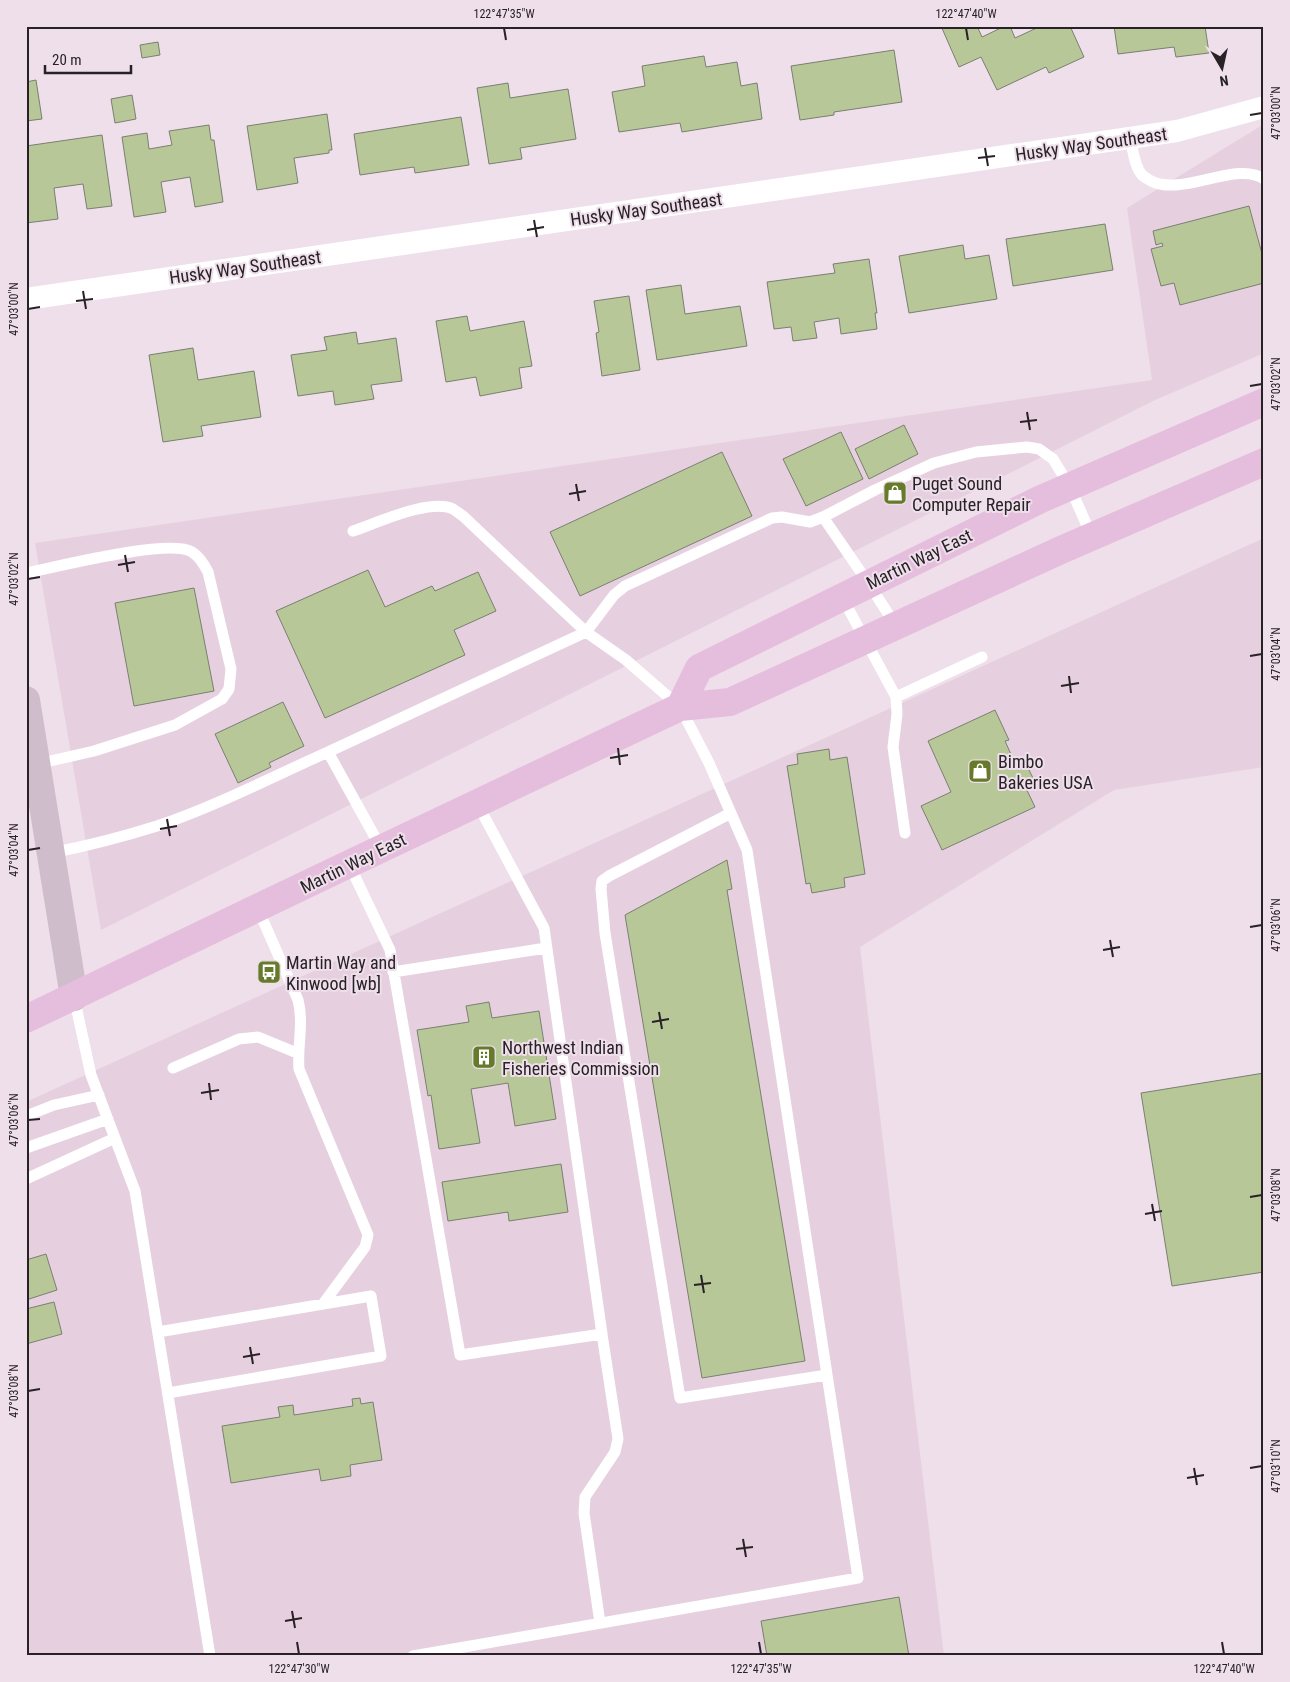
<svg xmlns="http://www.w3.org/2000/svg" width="1290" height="1682" font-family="'Roboto Condensed',sans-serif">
	<rect width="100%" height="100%" fill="#eedfea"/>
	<!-- built -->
	<path fill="#e6d0e0" d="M1264,124V353L1153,401L101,930L35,543L1152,380L1127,208Z
		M1264,538V767L1114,790L860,947L944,1656H26V1102Z"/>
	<!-- building -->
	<path fill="#b8c798" stroke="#7a7f71" d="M941,26H977L982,37L1005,26H1010L1015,38L1041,26H1070L1084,57L1049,73L1046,67L997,90L981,57L959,67Z
		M1114,26H1205L1209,53L1176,57L1174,47L1118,54Z
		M158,42L160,55L142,58L140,45Z
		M894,50L902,102L834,112V115L800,120L791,66Z
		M704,56L706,67L737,62L741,86L757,83L762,119L682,132L680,123L619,132L612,92L645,86L642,66Z
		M36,80L42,119L26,121V82Z
		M508,83L510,98L568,89L576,139L520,148L522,159L489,164L477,88Z
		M132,95L136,119L115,123L111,99Z
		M327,114L332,150H329V153L294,158L298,183L257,190L247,126Z
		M461,117L469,165L415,173L414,167L360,175L354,134Z
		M209,125L211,140H214L223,202L195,207L190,177L161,182L166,212L134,217L122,137L147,133L149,149L172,145L169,131Z
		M102,135L112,206L87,209L83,184L54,188L58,219L26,223V146Z
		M1249,206L1264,261V283L1180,305L1174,283L1161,286L1151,249L1163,246L1162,243L1156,245L1153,231Z
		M1105,224L1113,270L1013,286L1006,239Z
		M963,245L965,259L989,255L997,299L909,313L899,256Z
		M869,259L877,313H875L877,329L841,334L839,318L814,322L817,338L793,341L791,327L774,329L767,282L835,273L833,264Z
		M681,285L685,314L740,306L747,346L657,360L646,290Z
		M629,296L640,370L602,376L596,333L599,332L594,301Z
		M467,316L470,331L524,321L532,366L519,368L522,388L480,396L476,377L446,382L436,321Z
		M356,332L358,344L396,338L402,381L371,385L374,399L335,405L333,391L298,396L291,355L327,350L324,337Z
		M193,348L198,380L254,371L261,417L201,426L203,436L163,442L149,355Z
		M904,425L918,454L869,479L855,449Z
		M841,432L863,479L806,506L783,459Z
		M722,452L752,516L580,596L550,532Z
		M368,570L385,607L432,586L435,591L478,572L496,611L454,630L465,655L325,718L276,611Z
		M194,588L214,691L134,706L115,603Z
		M283,702L304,746L269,763L271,767L238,783L215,734Z
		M995,710L1009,740L1005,741L1018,770L1027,766L1034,780L1024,784L1035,807L942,850L921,806L951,792L928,741Z
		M829,749L830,760L847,757L865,874L844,878L845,887L812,893L810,883L806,884L787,766L798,764L797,754Z
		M727,860L732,889L727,890L805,1361L702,1378L625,915Z
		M489,1002L492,1018L539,1011L556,1119L515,1126L508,1083L471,1089L480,1143L439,1149L431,1095L428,1096L417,1030L469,1022L466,1006Z
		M1264,1073V1272L1172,1286L1141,1093Z
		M561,1164L568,1212L509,1221L508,1212L448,1221L442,1182Z
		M46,1254L57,1290L26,1300V1260Z
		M54,1302L62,1334L26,1344V1309Z
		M360,1398L361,1404L373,1402L382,1460L350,1465L351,1476L321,1481L319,1469L231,1483L222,1426L280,1417L278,1407L293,1405L294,1415L353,1406L352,1399Z
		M899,1597L909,1656H767L761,1621Z"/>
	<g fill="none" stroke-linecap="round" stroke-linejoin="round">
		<!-- lane -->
		<path stroke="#fff" stroke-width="11" d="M1130,138C1133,150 1134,165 1142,175C1144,177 1148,179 1151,181C1183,197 1237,160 1264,179
			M823,517L875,490L934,463L976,452L1027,447L1039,449L1053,459L1070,487L1092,537
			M353,531C377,523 430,498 453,509C456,511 460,514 463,516L586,632L626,660L680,707L709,763L747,850L858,1578L413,1656
			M26,573C56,567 169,538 192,552C200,557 204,564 208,572L231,669L229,689L222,699L175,725L94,751L37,764
			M842,597L896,697L897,714L893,747L905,833
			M896,697L982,657
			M328,752L586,632L614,595L625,586L772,518L782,517L810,522L823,517L869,584L896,626
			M731,813L609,876L602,881L601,889L605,933L680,1398L827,1375
			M51,853C87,846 122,837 157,826C216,806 272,777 328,752L381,848
			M349,864L390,950L460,1355L602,1334L544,928L477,803
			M258,909L298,1000C304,1023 297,1046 299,1069L368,1235L365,1247L323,1304
			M393,972L546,948
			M74,997L91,1075L135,1191L210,1656
			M173,1068L239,1039L258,1037L297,1053
			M26,1116L54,1105L99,1095
			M26,1148L108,1119
			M26,1179L115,1138
			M158,1332L371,1296L381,1356L168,1393
			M600,1623L584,1513L585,1497L615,1452L618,1439L602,1334"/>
		<!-- street -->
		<path stroke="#fff" stroke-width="22" d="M26,299L1177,131L1264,107"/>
		<!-- secondary -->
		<path stroke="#d0bdcc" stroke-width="28" d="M26,700L74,997"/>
		<!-- primary -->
		<path stroke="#e6bedd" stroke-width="28" d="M680,707L699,668L1041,499L1264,402
			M26,1019L349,864L680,707L730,702L1061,550L1264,462"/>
	</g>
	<!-- ticks -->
	<path fill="none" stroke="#282226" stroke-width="2" d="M504,28L506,40M966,28L968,40M1250,115L1262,113M985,148L988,166M978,158L995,156M534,220L537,237M527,230L544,227M83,291L86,309M76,301L93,299M28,309L40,307M1250,386L1262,384M1027,412L1030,430M1020,422L1037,420M576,484L579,501M569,494L586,491M125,555L128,572M118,565L135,562M28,579L40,577M1250,656L1262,654M1069,676L1071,693M1061,686L1079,683M618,748L620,765M610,758L628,755M167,819L170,836M160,829L177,826M28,850L40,848M1250,927L1262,925M1110,940L1113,957M1103,950L1120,947M659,1012L662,1029M652,1022L669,1019M209,1083L211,1100M201,1093L219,1090M28,1120L40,1119M1250,1197L1262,1195M1152,1204L1155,1221M1145,1214L1162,1211M701,1275L704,1293M694,1285L711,1283M250,1347L253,1364M243,1357L260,1354M28,1391L40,1389M1194,1468L1197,1485M1250,1468L1262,1466M1187,1478L1204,1475M743,1539L746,1557M736,1549L753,1547M292,1611L295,1628M285,1621L302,1618M297,1642L299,1654M759,1642L761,1654M1222,1642L1224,1654"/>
	<!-- icons -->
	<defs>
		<g id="shop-square" transform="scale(1.25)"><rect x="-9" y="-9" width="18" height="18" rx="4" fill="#667a2b" stroke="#eedfea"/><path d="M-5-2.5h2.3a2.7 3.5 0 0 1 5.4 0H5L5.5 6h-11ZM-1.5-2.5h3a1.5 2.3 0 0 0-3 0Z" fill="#fff"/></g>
		<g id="bus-square" transform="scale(1.25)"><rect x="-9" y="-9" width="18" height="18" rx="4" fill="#667a2b" stroke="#eedfea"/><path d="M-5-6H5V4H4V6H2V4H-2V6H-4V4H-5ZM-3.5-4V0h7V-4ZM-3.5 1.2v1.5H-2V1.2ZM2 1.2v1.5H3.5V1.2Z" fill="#fff"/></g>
		<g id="building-square" transform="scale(1.25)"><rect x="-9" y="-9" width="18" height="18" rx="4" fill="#667a2b" stroke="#eedfea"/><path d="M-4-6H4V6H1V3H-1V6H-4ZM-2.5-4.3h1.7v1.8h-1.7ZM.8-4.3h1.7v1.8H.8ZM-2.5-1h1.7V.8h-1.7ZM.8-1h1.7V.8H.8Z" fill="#fff"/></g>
	</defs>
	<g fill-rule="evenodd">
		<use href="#shop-square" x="895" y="493"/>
		<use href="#shop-square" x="980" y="771"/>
		<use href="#bus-square" x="269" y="972"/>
		<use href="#building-square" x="484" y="1057"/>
	</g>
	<g text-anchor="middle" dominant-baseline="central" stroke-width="4" stroke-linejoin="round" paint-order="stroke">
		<!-- street labels -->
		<g font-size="18" fill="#282226" stroke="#eedfea">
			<text transform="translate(1091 144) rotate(-8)">Husky Way Southeast</text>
			<text transform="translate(646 209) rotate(-8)">Husky Way Southeast</text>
			<text transform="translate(245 267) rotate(-8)">Husky Way Southeast</text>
			<text transform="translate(919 559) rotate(-26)">Martin Way East</text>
			<text transform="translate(353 863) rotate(-26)">Martin Way East</text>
		</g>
		<!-- poi labels -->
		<g font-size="18" fill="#282226" stroke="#eedfea" text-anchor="start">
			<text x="912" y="483">Puget Sound<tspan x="912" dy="21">Computer Repair</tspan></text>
			<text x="998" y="761">Bimbo<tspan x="998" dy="21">Bakeries USA</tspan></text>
			<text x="286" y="962">Martin Way and<tspan x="286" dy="21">Kinwood [wb]</tspan></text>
			<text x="502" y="1047">Northwest Indian<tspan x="502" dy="21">Fisheries Commission</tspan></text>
		</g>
	</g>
	<!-- border -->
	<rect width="1290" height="1682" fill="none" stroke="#eedfea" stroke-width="55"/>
	<!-- north arrow -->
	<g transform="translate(1222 68) rotate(171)" stroke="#eedfea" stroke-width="4" paint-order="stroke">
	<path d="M0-4L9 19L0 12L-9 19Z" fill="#282226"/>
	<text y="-8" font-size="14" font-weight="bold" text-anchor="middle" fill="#282226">N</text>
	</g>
	<!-- scale -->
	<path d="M45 65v8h86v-8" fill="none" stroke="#282226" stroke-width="2.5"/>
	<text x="52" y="65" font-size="15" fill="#282226" stroke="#eedfea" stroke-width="4" paint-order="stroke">20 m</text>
	<rect x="28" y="28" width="1234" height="1626" fill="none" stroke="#282226" stroke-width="2"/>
	<g font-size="12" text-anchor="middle" fill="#282226">
		<text x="504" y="18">122°47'35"W</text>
		<text x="966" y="18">122°47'40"W</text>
		<text transform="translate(1276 113) rotate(-90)" y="4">47°03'00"N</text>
		<text transform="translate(14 309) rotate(-90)" y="4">47°03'00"N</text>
		<text transform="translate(1276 384) rotate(-90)" y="4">47°03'02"N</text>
		<text transform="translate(14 579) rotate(-90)" y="4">47°03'02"N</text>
		<text transform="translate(1276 654) rotate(-90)" y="4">47°03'04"N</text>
		<text transform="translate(14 850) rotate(-90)" y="4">47°03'04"N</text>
		<text transform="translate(1276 925) rotate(-90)" y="4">47°03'06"N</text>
		<text transform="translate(14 1120) rotate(-90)" y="4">47°03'06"N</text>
		<text transform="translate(1276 1195) rotate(-90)" y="4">47°03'08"N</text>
		<text transform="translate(14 1391) rotate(-90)" y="4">47°03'08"N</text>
		<text transform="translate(1276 1466) rotate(-90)" y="4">47°03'10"N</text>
		<text x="299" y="1673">122°47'30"W</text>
		<text x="761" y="1673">122°47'35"W</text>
		<text x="1224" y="1673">122°47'40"W</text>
	</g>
</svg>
